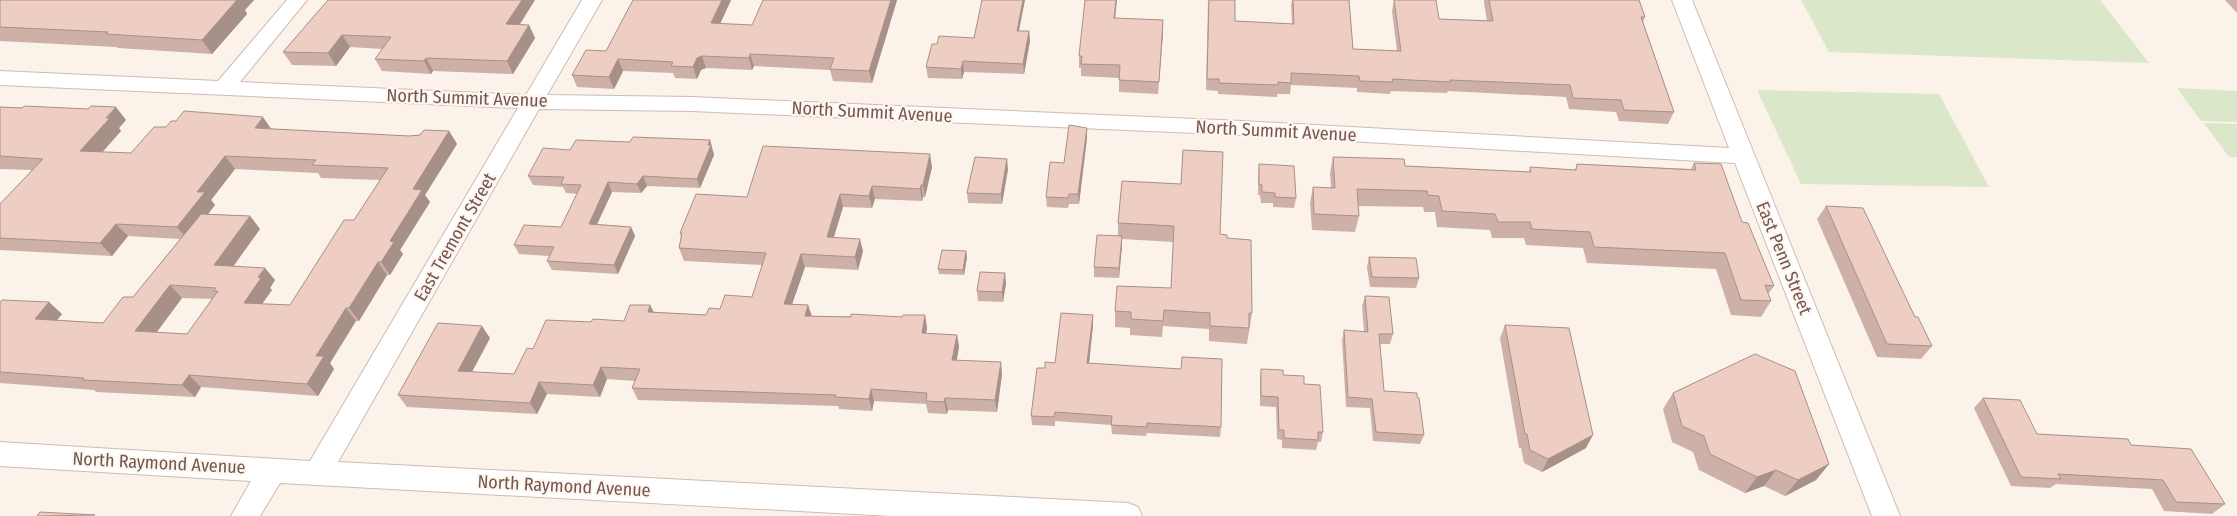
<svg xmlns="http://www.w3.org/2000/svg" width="2237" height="516" font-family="'Fira Sans Condensed',sans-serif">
	<rect width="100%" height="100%" fill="#fbf2ea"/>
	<!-- green -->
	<path fill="#dae8c9" d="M1801,0H2100L2149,63L1829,52Z
		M2177,88L2237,91V122L2201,121Z
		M1757,90L1939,94L1989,187L1801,184Z
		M2204,123L2237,124V157H2229Z"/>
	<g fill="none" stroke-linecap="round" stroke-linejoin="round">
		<!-- minor casing -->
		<g stroke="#cfbbb3" stroke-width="2">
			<path id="minor" d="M287,0H307L240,82L526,95L582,0H602L547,95L692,97L1242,121L1729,148L1672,0H1692L1900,516H1872L1735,163L1242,135L692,111L539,109L338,462L1128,503L1138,507L1142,516H891L280,483L260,516H231L251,481L0,466V442L310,461L518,108L0,85V71L218,81Z"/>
		</g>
		<!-- minor -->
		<use href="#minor" fill="#fff" fill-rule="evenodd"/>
	</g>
	<!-- wall -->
	<path fill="#cdb1a8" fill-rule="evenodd" d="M0,0H254L245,10L247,14L212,54L118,48L116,47L0,41Z
		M328,0L520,25H529L535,38L513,74L433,71L431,74L382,71L375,59L382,49L350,47L336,66L292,65L283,52Z
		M633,0H731L720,24L752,25L897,0L872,83L833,81L830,70L754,66L752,70L706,68L701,70L697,79L675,78L673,73L623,71L614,89L577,87L572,75L606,51Z
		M1208,0L1235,21L1292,24L1291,5L1292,0H1349L1353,49L1397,51L1392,11L1394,0L1439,19L1487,21L1484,3V0H1639L1645,17L1643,22L1674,112L1668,124L1619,121L1616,112L1569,109L1566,97L1448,91L1447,93L1391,91L1390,94L1357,92V88L1291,85L1290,94H1277V97L1218,94V91L1206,90Z
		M2225,0H2237V13Z
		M1115,18L1163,33L1158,94L1119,92V78L1081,76V68H1079V56Z
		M1019,31H1029L1030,41L1024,74L964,72L962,79L928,78L926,67L937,44Z
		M0,107L88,109L126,120L119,128L121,131L102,152L131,153L272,129L409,136L449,131L457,144L425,195L430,202L400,250L403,254L390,275H387L359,321H356L330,363L334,369L318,396L201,387L195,397L96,392L94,390L0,383V302L62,314L57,320L103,323L133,297L180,239L128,236L112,256L0,250V204L32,170L0,169ZM235,169L318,173L321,178L380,180L354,220L290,305L262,304L272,290L270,288L275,280L233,266L260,229L250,216L208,214L215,205L211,200ZM182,298L212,299L187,334L156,333Z
		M1087,138L1079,204H1069L1068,208L1047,207L1046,197L1064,163Z
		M710,140L714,155L700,188L647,186L641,193L612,192L597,224L631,227L635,236L618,274L552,270L547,261L549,256L519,254L514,245L561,227L577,194L566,193L563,187L533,185L528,176L570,150L630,142Z
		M1333,157L1405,166L1529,172L1530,167L1575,170L1577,164L1691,169L1694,163L1742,222L1774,286L1768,294L1771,301L1761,317L1731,315L1716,269L1587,263L1583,248L1526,245L1524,238H1492L1490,230L1437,227L1435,212H1424L1423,207L1358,206L1359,216L1355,232L1312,230L1310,203L1313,187L1331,188L1330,173Z
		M1259,164L1296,198L1294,208L1273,207V203H1261L1260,195H1258V175Z
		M932,167L925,197H923L922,201L875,199L872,208L843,207L834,237L863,251L858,270L805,267L792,304L808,305L812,316L902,317L925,315L927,328L926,333L957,335L959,347L957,360L1002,374L997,412L948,410L947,414L928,413L926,404L874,401L872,411L839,409L838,406L638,400L632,388L635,381L607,379L600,397L547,394L537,414L407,407L398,395L490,338L472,372L514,374L533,349L591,322L624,321L650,305L654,312L706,315L752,297L762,265L684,261L679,248L681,237L680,233L747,197Z
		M1008,169L1002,204L968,203L967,193Z
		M1122,181L1227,238L1252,313L1247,344L1209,341V329L1163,326L1162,337L1130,335V328L1115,327V311L1171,288L1173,242L1122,239L1119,278L1094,277V267L1118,236V223Z
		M1826,206L1932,346L1921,359L1877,357L1817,219Z
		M966,251L967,257L964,275L939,274L938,269Z
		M1369,257L1419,278L1416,288L1370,287L1367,267Z
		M1006,283L1003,302L978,301L977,291Z
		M1365,296L1393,334L1390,344H1380L1384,391L1424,435L1420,444L1373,441L1370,408L1346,407L1342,340L1344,330L1364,332L1362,306Z
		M1093,315V325L1089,363L1221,427L1220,437L1147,433L1146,436L1112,434L1111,425L1055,421V426L1032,425L1031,416L1055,363Z
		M1505,325L1586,448L1542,472L1524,463L1521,448H1519L1500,338Z
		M1261,369L1283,375L1304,384L1323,432L1321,442H1318L1316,450L1282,448V440L1277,439L1276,407L1260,406V379Z
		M1673,393L1829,464L1816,480L1785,496L1764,486L1745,493L1699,470L1693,452L1672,442L1663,409Z
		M1983,398L2037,434L2131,445L2225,504L2212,514L2164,511L2152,489L2056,484L2050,488L2011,486L1974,408Z"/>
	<!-- shaded-wall -->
	<path fill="#a79088" d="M233,0H254L245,10L247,14L212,54L202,40Z
		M522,0H535L512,37L506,24Z
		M722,0H731L715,35L711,23Z
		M891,0H897L872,83L869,71Z
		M1023,0H1025L1017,41V31Z
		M1116,0H1117L1114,31V18Z
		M1163,20V33L1158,94L1159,82Z
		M529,25L535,38L513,74L507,61Z
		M1029,31L1030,41L1024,74L1023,64Z
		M342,35L350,47L336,66L328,53Z
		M750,54L754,66L752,70L749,58Z
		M702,56L706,68L701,70L697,79L693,67L697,58Z
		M426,58L433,71L431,74L424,61Z
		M618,59L623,71L614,89L609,77Z
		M963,61L964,72L962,79L961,69Z
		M116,107L126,120L119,128L121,131L92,164L80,151L106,118Z
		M263,117L272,130L255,128Z
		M1087,128V138L1079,204L1078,194Z
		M449,131L457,144L425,195L430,202L400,250L403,254L390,275L381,262L390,241L413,189Z
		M710,140L714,155L700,188L697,179Z
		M930,154L932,167L925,197L923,185Z
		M225,156L235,169L211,200L215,205L188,240L177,227L197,192Z
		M1007,159L1008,169L1002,204L1001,194Z
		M643,176L647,186L641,193L637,184Z
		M608,182L612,192L593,233L589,224Z
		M921,185L923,197L922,201L920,189Z
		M872,186L875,199L872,208L869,196Z
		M840,194L843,207L830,249L827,237Z
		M250,216L260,229L225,278L214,265Z
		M116,224L128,236L112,256L100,243Z
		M631,227L635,236L618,274L614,265Z
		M1122,236V247L1119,278V268Z
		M860,239L863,251L858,270L855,257Z
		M966,251L967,257L964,275L963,270Z
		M801,254L805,267L788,316L784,304Z
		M378,262L387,275L359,321L349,308Z
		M265,268L275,280L270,288L272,290L254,315L244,303L258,277Z
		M1005,273L1006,283L1003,302L1002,292Z
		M170,285L182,298L148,344L135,331Z
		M49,302L62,314L48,331L35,319Z
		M650,305L656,318L648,312Z
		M808,305L812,317L805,316Z
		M346,308L356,321L330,363L334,369L318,396L307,384L316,356Z
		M925,315L927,328L924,345L922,333Z
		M1093,315V325L1088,373L1087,363Z
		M482,326L490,338L466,383L458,371Z
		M957,335L959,347L954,372L952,360Z
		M1001,362L1002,374L997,412L995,400Z
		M601,367L607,379L600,397L593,385Z
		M189,375L201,387L195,397L182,385Z
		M539,382L547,394L537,414L530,403Z
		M871,389L874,401L872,411L869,399Z
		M945,398L948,410L947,414L944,402Z
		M1593,435L1586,448L1542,472L1548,459Z
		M1829,464L1816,480L1785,496L1798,480Z
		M1776,470L1764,486L1745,493L1757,477Z"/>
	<!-- building -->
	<path fill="#eecec3" stroke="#a79088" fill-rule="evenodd" d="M0,0H237L202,40L106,34L108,32L0,27Z
		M328,0H522L506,24L529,25L507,61L426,58L424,61L375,59L391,37L342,35L328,53L283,52Z
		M633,0H722L711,23L752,25L763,0H891L869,71L830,69L834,58L750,54L749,58L702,56L697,58L693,67L671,66L673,62L618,59L609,77L572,75L586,50L606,51Z
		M982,0H1023L1017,31H1029L1023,64L963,61L961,69L926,67L932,44H937L939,36L974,38Z
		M1085,0H1116L1114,18L1163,20L1159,82L1119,80L1120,65L1081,64L1082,56H1079Z
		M1209,0H1235V21L1294,24L1293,0H1349L1353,49L1401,51L1394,0H1436L1439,19L1493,21L1489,0H1639L1645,17H1641L1674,112L1624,110L1621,100L1573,98L1570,85L1450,80V82L1392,79L1393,82L1360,81L1359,76L1291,73V83L1278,82V85L1219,83V79H1207Z
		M24,106L88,109L91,106L116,107L106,118H110L80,151L131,153L154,127H166L171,121H176L184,111L263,117L255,128L409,136L420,135L424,130L449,131L413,189L422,190L390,241L394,242L381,262H378L349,308H346L316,356H324L307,384L189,375L182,385L83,380L84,378L0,372V302L2,300L49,302L35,319L103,323L123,297H133L201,214L250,216L214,265L265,268L258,277L261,278L244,303L290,305L344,220H354L388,168L312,165L316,160L225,156L197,192H205L177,227L116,224L100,243L0,238V204L43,159L0,156V107L22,108ZM170,285L216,288L213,291H218L187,334L135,331Z
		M1069,125L1087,128L1078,194H1069L1068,198L1046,197L1050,162L1064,163Z
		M633,137L710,140L708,145H711L697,179L643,176L637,184L608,182L589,224L631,227L614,265L547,261L554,247L514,245L524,225L561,227L581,185L561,184L564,177L528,176L543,148L570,150L576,140L630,142Z
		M763,146L930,154L923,185H921L920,189L872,186L869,196L840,194L827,237L860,239L855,257L801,254L784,304L808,305L805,316L851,317V314L902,317L903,315H925L922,333L957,335L952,360L1001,362L995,400L945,398L944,402L926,401L927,393L871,389L869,399L835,397L836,395L632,388L640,369L601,367L593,385L539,382L530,403L398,395L438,323L482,326L458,371L514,374L527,348L533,349L546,320L591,322L593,319L624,321L630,305H650L648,312L706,315L709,308L720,309L725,295L752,297L766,253L679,248L682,233H680L696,194L747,197Z
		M1183,150L1223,152L1220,234L1227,235V238L1251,240L1252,313H1249V328L1210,326V313L1164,310L1163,321L1131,319V312L1115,311L1117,286L1171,288L1174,226L1118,223L1122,181L1181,184Z
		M975,157L1007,159L1001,194L967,193Z
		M1333,157L1404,159L1405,166L1531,172L1530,167L1576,170L1577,164L1696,170L1694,163L1721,164L1742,222L1748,223L1774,286L1765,285L1771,301L1741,300L1725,253L1594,247L1590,232L1532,229L1530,222H1498L1495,214L1442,211L1439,196L1428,195L1427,191L1357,189L1359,216L1314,214L1313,187L1335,188Z
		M1259,164L1294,166L1296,198L1275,197V193L1262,192V185L1259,184Z
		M1826,206L1863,208L1915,317H1918L1932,346L1887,344Z
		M1097,235L1122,236L1119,268L1094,267Z
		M942,250L966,251L963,270L938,269Z
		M1369,257L1416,258L1419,278L1372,277Z
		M980,272L1005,273L1002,292L977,291Z
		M1365,296L1389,297L1393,334H1379L1384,391L1417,393V397L1419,398L1424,435L1376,432L1372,399L1348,397L1344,330L1368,332Z
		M1061,313L1093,315L1087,363L1181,369L1182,357L1222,359L1221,427L1147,423V427L1111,425L1112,416L1055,412L1054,417L1031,416L1037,368H1045V362L1055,363Z
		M1505,325L1569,328L1593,435L1548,459L1530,450L1527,434H1525Z
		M1755,354L1795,371L1829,464L1798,480L1776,470L1757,477L1710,454L1704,436L1682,426L1673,393Z
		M1261,369L1283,370V375L1304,376V384L1320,385L1323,432H1318V440L1284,438V430H1279L1278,397L1261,396Z
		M1983,398L2020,400L2037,434L2128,439L2131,445L2191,449L2225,504L2176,502L2163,480L2058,474L2061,479L2021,477Z
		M40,512L95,515L37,516Z"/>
	<g text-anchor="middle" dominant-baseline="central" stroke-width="4.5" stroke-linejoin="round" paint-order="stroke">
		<!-- street labels -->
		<g font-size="18" fill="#74574f" stroke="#fef6f0">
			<text transform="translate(467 98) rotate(2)">North Summit Avenue</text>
			<text transform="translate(872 112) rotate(3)">North Summit Avenue</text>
			<text transform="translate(1276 131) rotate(3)">North Summit Avenue</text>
			<text transform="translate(455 237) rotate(-60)">East Tremont Street</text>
			<text transform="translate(1784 258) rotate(68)">East Penn Street</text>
			<text transform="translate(159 463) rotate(3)">North Raymond Avenue</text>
			<text transform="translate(564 486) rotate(3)">North Raymond Avenue</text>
		</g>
	</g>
</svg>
